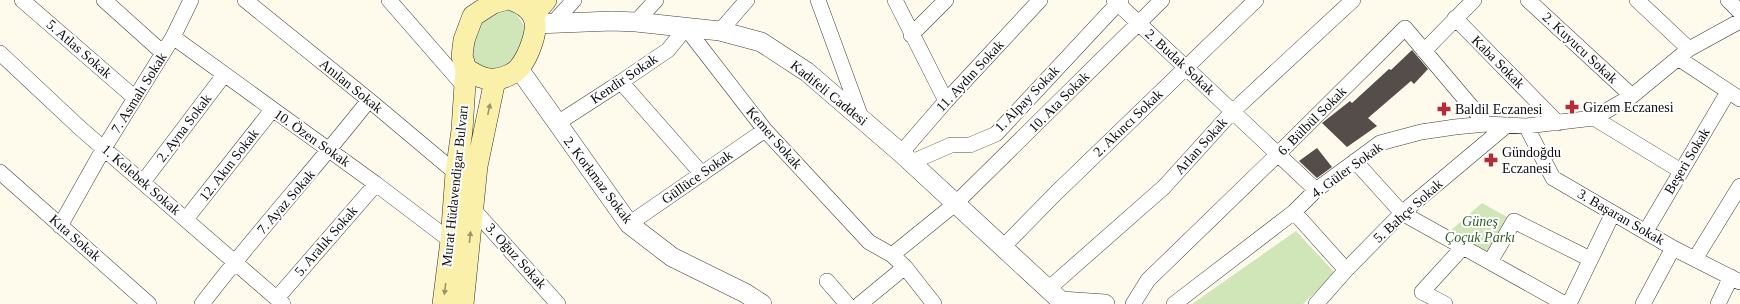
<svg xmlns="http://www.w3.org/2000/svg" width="1740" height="304" font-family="'Times New Roman',serif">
	<rect width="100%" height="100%" fill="#fefaec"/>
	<!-- green -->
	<path fill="#d0e6b8" d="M508,8C519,15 531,30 525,44C523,48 520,51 518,54C516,57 513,62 511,64C506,67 498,69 493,69C470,68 467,55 476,36C484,15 487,14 508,8Z
		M1482,203L1509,218L1487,255L1448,233Z
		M1296,231L1335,273L1303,304H1192Z"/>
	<!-- building -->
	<path fill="#544d49" d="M1412,50L1428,69L1414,84L1411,81L1368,118L1377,126L1347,147L1322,123L1350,101L1352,103L1389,69L1391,70Z
		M1317,148L1332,167L1317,178L1299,161Z"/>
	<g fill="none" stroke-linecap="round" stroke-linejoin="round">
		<!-- minor casing -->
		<g stroke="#3f3f3f" stroke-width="16">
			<path id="minor" d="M22,0L135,98
				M104,0L163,53
				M245,0L369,100L456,173
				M389,0L464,86
				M818,0L862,120
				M895,0L946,101
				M1114,0L1316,190
				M1528,0L1632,96
				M1637,0L1689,49
				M1728,0L1740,12
				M1455,18L1558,123
				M554,22L574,0
				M636,22L656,0
				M720,31L747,0
				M911,35L946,0
				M173,37L376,184L451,241
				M1424,51L1474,0
				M0,53L80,128L283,304
				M1678,58L1740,99
				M621,82L702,174
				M1594,118L1681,171
				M556,124L621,82L668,50L686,28L765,130L869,242L892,255L905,267
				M1526,126L1553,178L1673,248L1740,282
				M901,153L946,101L1040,0
				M1355,161L1402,213L1565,304
				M912,162L951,145H970L996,134L1121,0
				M0,172L149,304
				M143,182L224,75
				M473,209L558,304
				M1294,212L1346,270
				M186,219L272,110
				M629,224L765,130
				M60,226L104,148L173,37L191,0
				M1646,231L1728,92
				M1002,248L1056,193L1256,0
				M892,255L955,204L1162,0
				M1695,259L1740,186
				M1490,262L1514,221L1590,259
				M827,281L847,304
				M1047,290L1164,187L1232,112L1353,0
				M277,298L376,184
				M202,304C255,234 315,169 369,100
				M860,304L905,267L934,304
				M1133,304L1148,280L1278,154L1405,28L1486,124
				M1174,304L1294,212L1316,190L1380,143L1421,132L1455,127L1486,124L1526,126L1594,118L1632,96L1689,49L1740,21
				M1316,304L1346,270L1402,213L1507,125
				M1445,304L1422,292L1463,247
				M1569,304L1613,213
				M1643,304L1673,248
				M1718,304L1731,277"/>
		</g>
		<!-- tertiary casing -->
		<g stroke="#3f3f3f" stroke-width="20">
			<path id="tertiary" d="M536,24L612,21L636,22L720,31L761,42L807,72L901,153L1061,301L1105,304
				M519,69L629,224L672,257L745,293L762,304"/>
		</g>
		<!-- secondary casing -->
		<g stroke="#2e2e2e" stroke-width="22">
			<path id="secondary" d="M504,0L493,3L473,16L464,40L462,56L466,69C475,74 483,80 494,79C502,79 514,74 519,68C528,57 540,29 533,16C529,8 520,3 512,0
				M533,15L546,0
				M443,304L451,241L456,173L462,130L466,69
				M463,304L477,166L495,80"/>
		</g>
		<!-- minor -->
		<use href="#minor" stroke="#fff" stroke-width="15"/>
		<!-- tertiary -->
		<use href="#tertiary" stroke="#fff" stroke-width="19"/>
		<!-- secondary -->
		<use href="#secondary" stroke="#fbf0aa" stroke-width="21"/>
	</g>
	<!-- one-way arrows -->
	<defs><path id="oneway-solid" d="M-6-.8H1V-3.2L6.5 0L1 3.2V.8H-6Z"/></defs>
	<g fill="#9b956b">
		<use href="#oneway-solid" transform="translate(489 109) rotate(-78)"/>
		<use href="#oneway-solid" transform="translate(470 237) rotate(-84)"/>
		<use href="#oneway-solid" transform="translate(445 289) rotate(97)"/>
	</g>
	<!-- icons -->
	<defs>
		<g id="pharmacy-bare" transform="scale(1.08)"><path d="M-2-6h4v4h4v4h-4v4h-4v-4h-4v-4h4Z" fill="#b42c35" stroke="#fff" stroke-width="2.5" paint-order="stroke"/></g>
	</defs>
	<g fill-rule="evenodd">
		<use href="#pharmacy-bare" x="1572" y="107"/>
		<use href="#pharmacy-bare" x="1444" y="109"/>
		<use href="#pharmacy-bare" x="1491" y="160"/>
	</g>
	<g text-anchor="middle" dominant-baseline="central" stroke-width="4" stroke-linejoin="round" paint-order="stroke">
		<!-- street labels -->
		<g font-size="14" fill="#0c0c0c" stroke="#fff">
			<text transform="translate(1580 48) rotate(43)">2. Kuyucu Sokak</text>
			<text transform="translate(79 49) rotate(41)">5. Atlas Sokak</text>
			<text transform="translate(1180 62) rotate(43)">2. Budak Sokak</text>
			<text transform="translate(1498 62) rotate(45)">Kaba Sokak</text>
			<text transform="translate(970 76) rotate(-47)">11. Aydın Sokak</text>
			<text transform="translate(624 79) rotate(-34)">Kendir Sokak</text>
			<text transform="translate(351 86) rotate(39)">Anılan Sokak</text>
			<text transform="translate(139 93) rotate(-58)">7. Asmalı Sokak</text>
			<text transform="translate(829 93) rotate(39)">Kadifeli Caddesi</text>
			<text transform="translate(1027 99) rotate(-46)">1. Alpay Sokak</text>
			<text transform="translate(1059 102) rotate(-45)">10. Ata Sokak</text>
			<text transform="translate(1312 121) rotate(-45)">6. Bülbül Sokak</text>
			<text transform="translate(1128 123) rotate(-44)">2. Akıncı Sokak</text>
			<text transform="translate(184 128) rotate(-53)">2. Ayna Sokak</text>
			<text transform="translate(312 138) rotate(35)">10. Özen Sokak</text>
			<text transform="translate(774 138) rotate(49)">Kemer Sokak</text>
			<text transform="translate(1201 146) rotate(-48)">Arlan Sokak</text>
			<text transform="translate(1687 161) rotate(-59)">Beşeri Sokak</text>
			<text transform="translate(229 165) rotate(-52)">12. Akın Sokak</text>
			<text transform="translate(1347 170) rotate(-36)">4. Güler Sokak</text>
			<text transform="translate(697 177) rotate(-35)">Güllüce Sokak</text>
			<text transform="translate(141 180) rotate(41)">1. Kelebek Sokak</text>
			<text transform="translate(598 180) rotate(53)">2. Korkmaz Sokak</text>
			<text transform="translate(455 186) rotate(-84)">Murat Hüdavendigar Bulvarı</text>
			<text transform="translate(286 202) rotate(-49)">7. Ayaz Sokak</text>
			<text transform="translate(1408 211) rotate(-42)">5. Bahçe Sokak</text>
			<text transform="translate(1621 217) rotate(30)">3. Başaran Sokak</text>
			<text transform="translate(75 238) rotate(41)">Kıta Sokak</text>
			<text transform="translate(326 241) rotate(-49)">5. Aralık Sokak</text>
			<text transform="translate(516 256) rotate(48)">3. Oğuz Sokak</text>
		</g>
		<!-- poi labels -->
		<g font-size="14" fill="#0c0c0c" stroke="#fff" text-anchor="start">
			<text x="1583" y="107">Gizem Eczanesi</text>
			<text x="1455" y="109">Baldil Eczanesi</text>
			<text x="1502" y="152">Gündoğdu<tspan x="1502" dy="16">Eczanesi</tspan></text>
		</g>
		<!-- park labels -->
		<g font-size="14" font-style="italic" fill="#2e5f20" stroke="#fff">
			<text x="1480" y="221">Güneş<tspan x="1480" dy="16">Çoçuk Parkı</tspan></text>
		</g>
	</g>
</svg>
